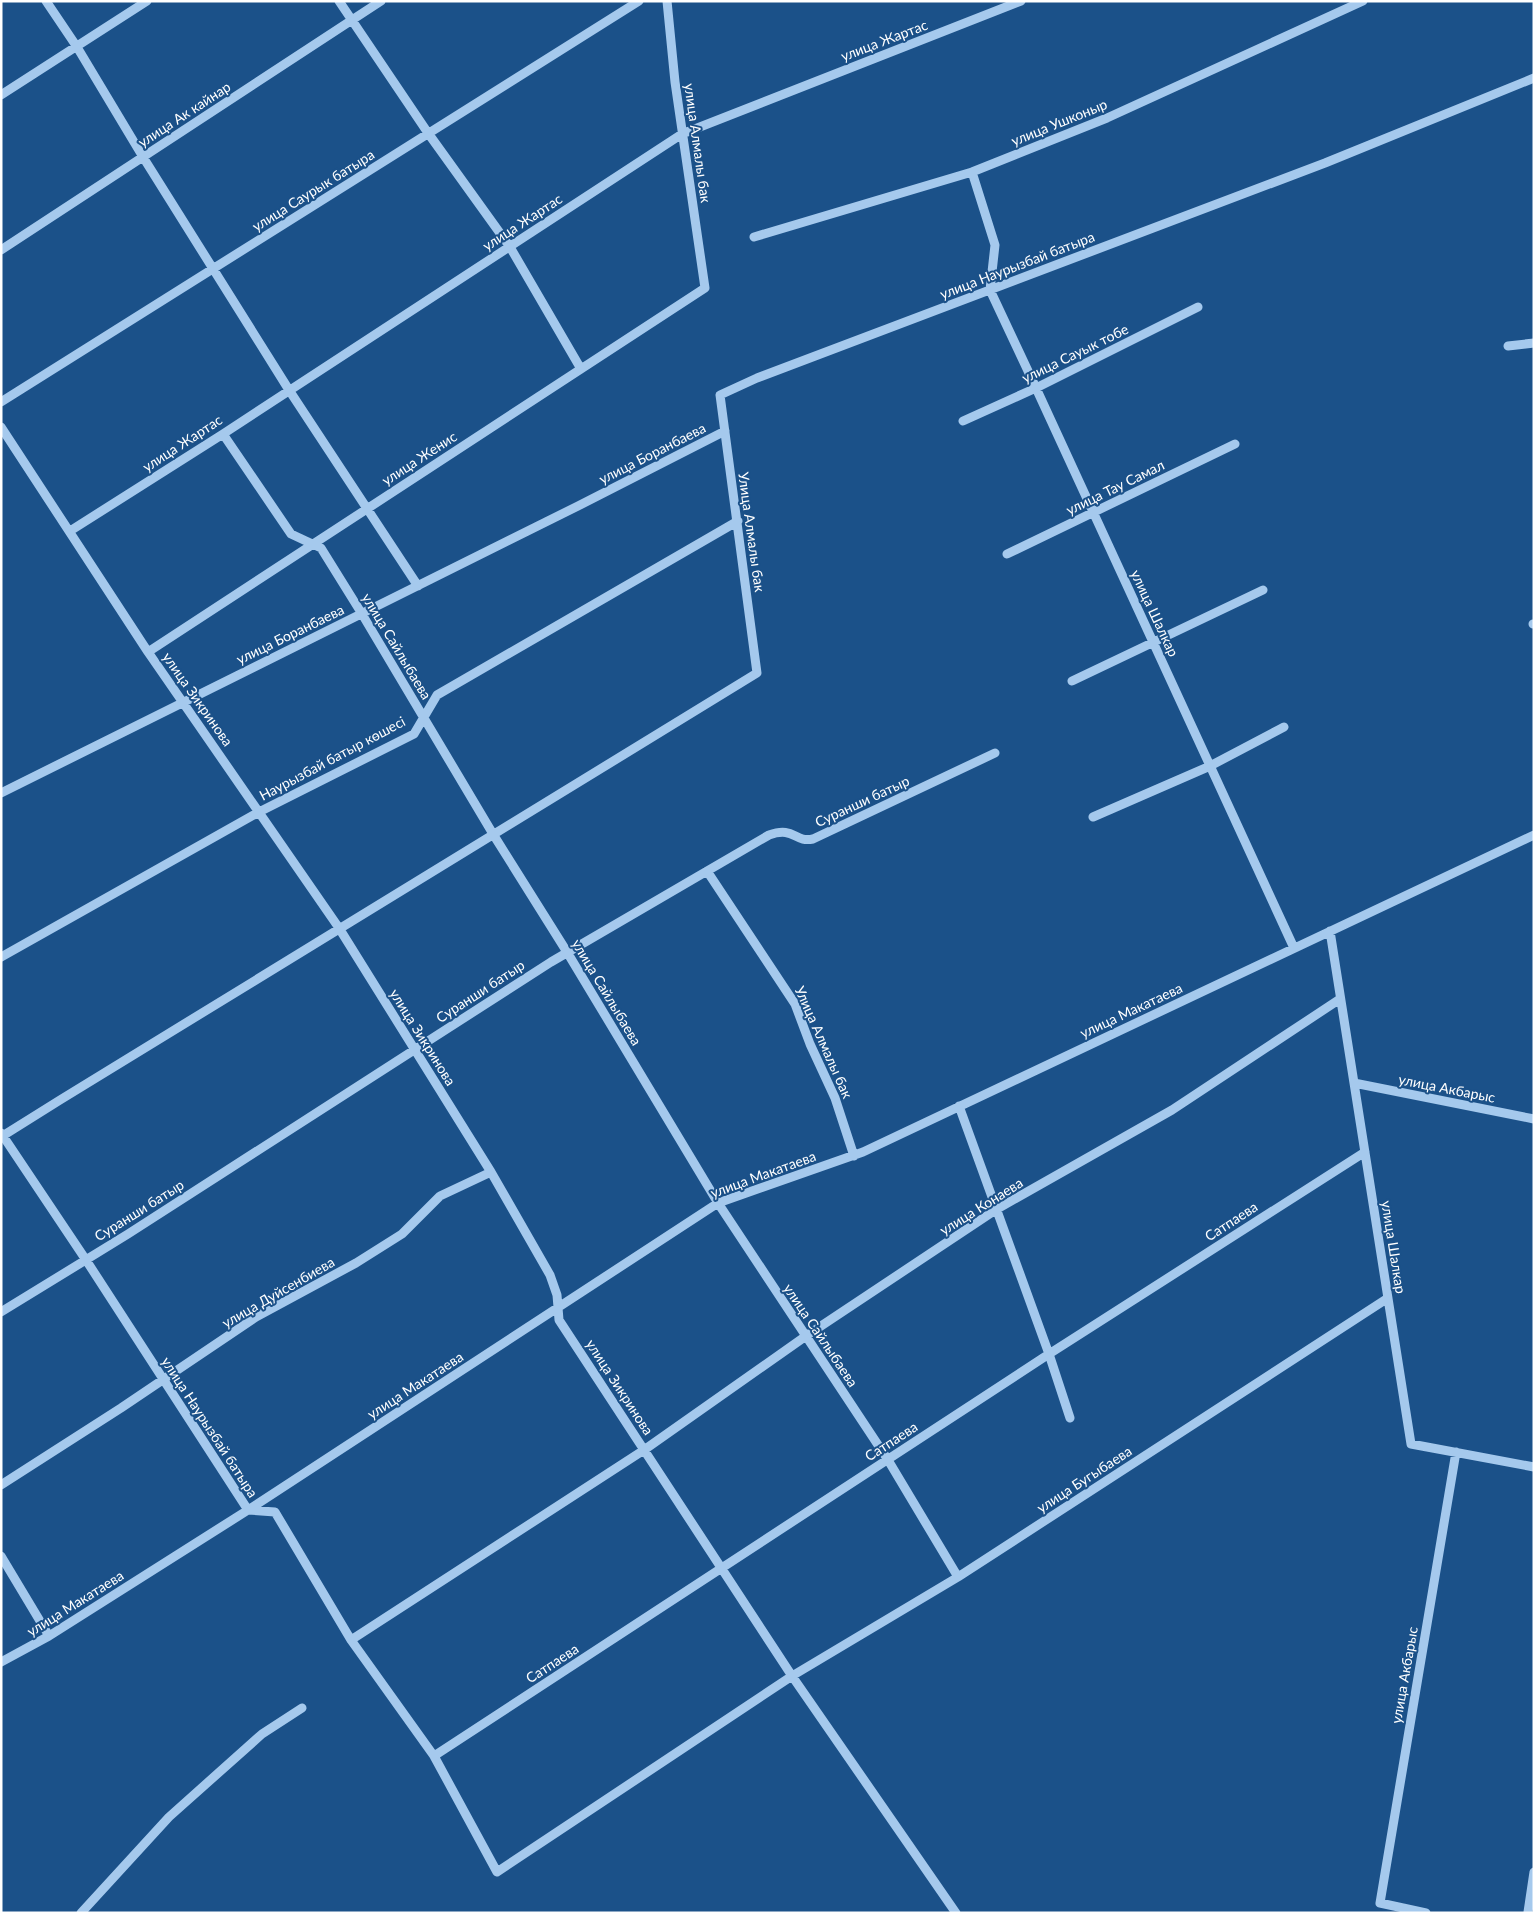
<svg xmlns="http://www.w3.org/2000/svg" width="1535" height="1914" font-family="Lato,sans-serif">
	<rect width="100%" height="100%" fill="#1b5189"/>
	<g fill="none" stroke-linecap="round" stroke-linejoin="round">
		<!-- minor -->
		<path stroke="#a5c9ed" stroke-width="9" d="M46,1L77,47L143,157L289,390L418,586
			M339,1L428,133L510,247L581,369
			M1,95L147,1
			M972,172L995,245L990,290L1036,388L1294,948
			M754,237L972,172L1107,118L1363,1
			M1,250L381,1
			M1508,346L1534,343
			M1,402L639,1
			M963,421L1036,388L1198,307
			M1,427L148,652L339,928L491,1172L550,1275L557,1295L559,1320L792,1676L956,1913
			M223,434L291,534L321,548L362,614L493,834L567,952L718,1203L888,1460L958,1577
			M70,531L223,434L682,134L1021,1
			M1007,554L1235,444
			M1533,624H1534
			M148,652L705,288L675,82L667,1
			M1072,681L1263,590
			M1,793L578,506L725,431
			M1093,817L1210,766L1284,727
			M707,871L795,1004L810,1044L835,1098L854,1156
			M1330,931L1411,1444L1534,1467
			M1,957L259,812L414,734L437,695L738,521
			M1354,1083L1534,1119
			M959,1106L1049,1354L1070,1418
			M1,1133L86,1260L248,1510L275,1512L351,1640L434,1756L497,1872L792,1676L958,1577L1388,1298
			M1,1137L60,1100L757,673L720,395L757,378L1325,163L1534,78
			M1,1312L128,1234L551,962L769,835C795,826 794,843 813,839L995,753
			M1,1485L121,1408L256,1317L356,1263L402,1234L440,1196L491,1172
			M1,1556L49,1636
			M351,1640L644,1450L806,1336L997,1209L1172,1110L1340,999
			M1,1662L49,1636L248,1510L718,1203L863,1152L1534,835
			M434,1756L1049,1354L1365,1152
			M1528,1912L1534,1872
			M81,1913L169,1817L262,1734L302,1708
			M1426,1913L1380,1903L1456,1452"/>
	</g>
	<g text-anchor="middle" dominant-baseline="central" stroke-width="4" stroke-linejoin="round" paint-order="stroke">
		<!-- street labels -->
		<g font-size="14" fill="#fff" stroke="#1b5189">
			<text transform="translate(884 40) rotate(-21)">улица Жартас</text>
			<text transform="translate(184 114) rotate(-33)">улица Ак кайнар</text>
			<text transform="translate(1059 122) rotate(-22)">улица Ушконыр</text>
			<text transform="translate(698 143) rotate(82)">улица Алмалы бак</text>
			<text transform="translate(313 190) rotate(-32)">улица Саурык батыра</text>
			<text transform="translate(522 222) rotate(-33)">улица Жартас</text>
			<text transform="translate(1017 265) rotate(-21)">улица Наурызбай батыра</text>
			<text transform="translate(1075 353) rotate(-26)">улица Сауык тобе</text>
			<text transform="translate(182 443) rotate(-33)">улица Жартас</text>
			<text transform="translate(652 453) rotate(-27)">улица Боранбаева</text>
			<text transform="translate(419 458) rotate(-33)">улица Женис</text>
			<text transform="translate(1115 487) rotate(-26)">улица Тау Самал</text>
			<text transform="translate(752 532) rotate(82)">Улица Алмалы бак</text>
			<text transform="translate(1155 613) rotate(65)">улица Шалкар</text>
			<text transform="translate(290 634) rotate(-26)">улица Боранбаева</text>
			<text transform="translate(397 646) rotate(59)">улица Сайлыбаева</text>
			<text transform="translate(198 699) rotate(55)">улица Зикринова</text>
			<text transform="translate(332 758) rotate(-28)">Наурызбай батыр көшесі</text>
			<text transform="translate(862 801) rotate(-25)">Суранши батыр</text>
			<text transform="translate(480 991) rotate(-33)">Суранши батыр</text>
			<text transform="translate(607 992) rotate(59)">улица Сайлыбаева</text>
			<text transform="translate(1131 1010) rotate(-25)">улица Макатаева</text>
			<text transform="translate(423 1037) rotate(58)">улица Зикринова</text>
			<text transform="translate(824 1042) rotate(66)">Улица Алмалы бак</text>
			<text transform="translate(1447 1088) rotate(11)">улица Акбарыс</text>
			<text transform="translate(763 1174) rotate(-20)">улица Макатаева</text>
			<text transform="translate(981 1206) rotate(-32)">улица Конаева</text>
			<text transform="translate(139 1210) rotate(-32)">Суранши батыр</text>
			<text transform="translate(1231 1221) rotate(-33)">Сатпаева</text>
			<text transform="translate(1394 1247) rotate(81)">улица Шалкар</text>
			<text transform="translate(278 1292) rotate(-30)">улица Дуйсенбиева</text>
			<text transform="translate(821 1335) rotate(56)">улица Сайлыбаева</text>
			<text transform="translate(415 1385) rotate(-33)">улица Макатаева</text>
			<text transform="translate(620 1387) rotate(57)">улица Зикринова</text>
			<text transform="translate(210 1427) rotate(57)">улица Наурызбай батыра</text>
			<text transform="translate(891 1441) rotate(-33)">Сатпаева</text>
			<text transform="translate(1084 1479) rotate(-33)">улица Бугыбаева</text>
			<text transform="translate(75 1603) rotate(-32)">улица Макатаева</text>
			<text transform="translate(552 1663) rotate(-33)">Сатпаева</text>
			<text transform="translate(1404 1675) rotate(-80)">улица Акбарыс</text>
		</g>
	</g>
	<!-- border -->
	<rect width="1535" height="1914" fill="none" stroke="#ffffff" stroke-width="5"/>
</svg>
